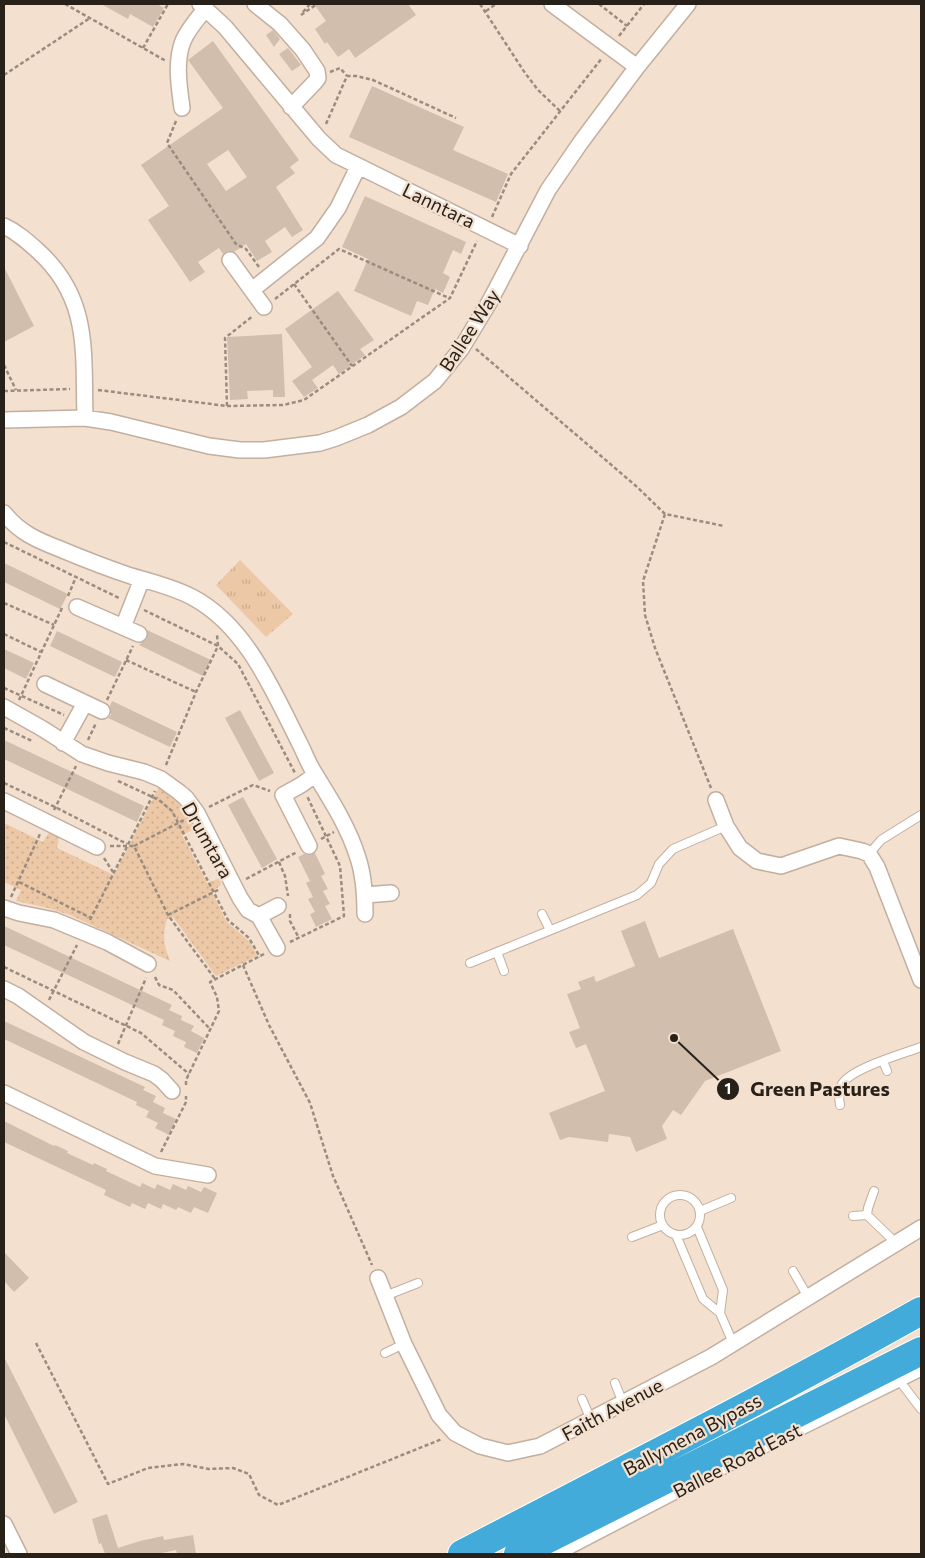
<svg xmlns="http://www.w3.org/2000/svg" width="925" height="1558" font-family="Commissioner,sans-serif">
	<defs>
		<pattern id="grass-dots" width="8" height="8" patternUnits="userSpaceOnUse" patternTransform="scale(1.25)"><rect width="8" height="8" fill="#ecc8a7"/><path d="M2 2h.1M6 6h.1" fill="none" stroke="#caac8f" stroke-width="1.8" stroke-linecap="round"/></pattern>
		<pattern id="park-tufts" width="24" height="20" patternUnits="userSpaceOnUse" patternTransform="scale(1.25)"><rect width="24" height="20" fill="#ecc8a7"/><path d="M3 7l-1-3M5 7V3M7 7l1-3M15 17l-1-3M17 17v-4M19 17l1-3" fill="none" stroke="#caac8f"/></pattern>
	</defs>
	<rect width="100%" height="100%" fill="#f4e0cf"/>
	<!-- grass -->
	<path fill="url(#grass-dots)" d="M160,785L183,802L197,828L182,835L207,883L220,878L221,885L212,892L226,921L250,942L257,956L216,976L173,917L167,919C162,936 164,945 170,961L70,915L48,908L16,901L21,890L4,882V823L43,842L52,828C58,835 60,838 57,848L114,875Z"/>
	<!-- park -->
	<path fill="url(#park-tufts)" d="M240,560L293,614L266,637L216,585Z"/>
	<!-- building -->
	<path fill="#d1bead" fill-rule="evenodd" d="M101,4H157L164,8L153,27L130,14L128,19Z
		M314,4H408L416,15L355,58L349,49L338,57L327,42L325,44L315,29L326,21Z
		M273,30L280,39L274,47L266,35Z
		M213,41L299,160L290,167L295,173L276,187L303,230L292,237L285,227L265,241L272,252L257,261L246,244L234,252L229,251L223,254L219,248L198,262L205,272L190,282L148,220L169,206L141,165L223,108L188,60ZM228,150L247,177L226,191L207,164Z
		M288,48L301,65L292,71L279,54Z
		M372,86L464,127L453,150L508,174L496,202L349,137Z
		M365,196L466,242L461,254L453,250L443,273L450,277L443,293L435,289L428,305L417,301L411,316L354,291L368,259L342,247Z
		M4,267L34,326L4,342Z
		M338,291L374,340L360,349L365,355L339,374L333,365L312,380L318,388L304,397L292,381L312,367L285,329Z
		M282,334L285,397H273V390L247,391L248,399L230,400L227,337Z
		M4,563L68,594L60,609L4,582Z
		M147,630L211,660L203,676L139,645L147,638Z
		M57,631L122,662L115,677L50,646Z
		M4,649L34,663L26,679L4,668Z
		M112,701L177,732L170,747L108,718L111,715L110,706Z
		M240,710L274,773L259,781L225,718Z
		M4,740L144,806L137,822L4,759Z
		M243,797L277,859L262,868L228,805Z
		M315,853L325,874L321,876L328,889L323,891L330,904L325,906L332,919L316,927L310,914L315,912L308,899L313,897L306,883L310,881L298,857L304,854L309,855Z
		M645,921L659,958L733,929L781,1051L705,1081L681,1115L673,1110L662,1126L667,1139L636,1152L630,1137L609,1134L608,1142L569,1137L560,1140L549,1113L605,1091L586,1044L576,1048L569,1032L580,1028L567,994L581,989L578,982L594,976L596,982L635,966L621,931Z
		M4,926L172,1005L169,1010L182,1016L181,1020L194,1026L191,1031L204,1038L197,1053L184,1047L186,1042L173,1036L175,1031L162,1025L164,1020L4,945Z
		M4,1021L145,1087L143,1090L156,1096L153,1102L165,1108L163,1113L176,1119L169,1135L155,1128L158,1123L146,1117L149,1111L136,1105L137,1102L4,1039Z
		M4,1121L54,1146L55,1145L68,1151L67,1153L93,1165L94,1163L107,1169L106,1171L140,1187L142,1183L155,1189L157,1184L170,1190L173,1184L186,1190L188,1186L201,1192L204,1187L217,1193L208,1213L194,1207L191,1213L178,1207L176,1210L163,1204L161,1209L148,1203L145,1209L132,1203L130,1207L104,1195L106,1190L4,1142Z
		M4,1252L29,1278L14,1292L4,1281Z
		M4,1357L78,1502L54,1514L4,1414Z
		M107,1514L118,1548L140,1541L163,1536L164,1540L193,1535L196,1554H177L176,1550L157,1554H105L101,1543L99,1544L92,1519Z"/>
	<g fill="none" stroke-linecap="round" stroke-linejoin="round">
		<!-- lane casing -->
		<g stroke="#c2af9f" stroke-width="10">
			<path id="lane" d="M869,854L881,840L921,815
				M542,914L550,930
				M497,952L504,971
				M470,963L637,895L651,883L659,864L673,849L726,826
				M883,1061L887,1071
				M840,1105C839,1099 838,1092 841,1086C848,1069 903,1054 921,1047
				M874,1191L868,1208L867,1215L896,1243
				M660 1215a20 20 0 1 1 40 0a20 20 0 1 1-40 0Z
				M700,1211L731,1198
				M853,1216L867,1215
				M697,1227L723,1290L720,1313
				M676,1235L703,1299L720,1313L733,1343
				M632,1237L663,1225
				M793,1271L808,1297
				M385,1296L418,1283
				M385,1353L404,1344
				M899,1380L921,1409
				M615,1383L623,1403
				M582,1399L591,1420"/>
		</g>
		<!-- street casing -->
		<g stroke="#c2af9f" stroke-width="18">
			<path id="street" d="M200,4L225,27L319,139L336,155L520,246
				M255,4L280,24L303,50L317,71L318,78L315,82L291,107
				M552,4L637,67
				M182,108C179,86 175,62 183,41C188,29 198,18 206,8
				M4,226C17,232 27,241 38,251C91,299 83,353 85,418
				M230,260L264,307
				M252,290L317,238L338,208L358,167
				M4,420L85,418L111,422L209,446L240,450H264L320,443L336,438L368,425L401,407L435,381L461,349L490,301L548,190L581,142L637,67L688,4
				M4,513C20,533 37,540 60,549C84,559 107,568 131,576C152,582 173,587 192,597C247,626 273,691 300,744C305,754 309,765 315,774C331,800 349,828 358,858C364,876 365,895 365,914
				M77,607L139,634
				M123,627L142,579
				M45,684L102,711
				M4,707L43,729L82,754L108,763L144,772L161,779L179,792L186,798L197,813L240,898L248,910L259,916L277,948
				M63,743L85,703
				M716,800L726,826L740,848L757,861L781,866L839,846L862,851L869,854L877,867L921,980
				M4,801L97,847
				M309,846L283,795L301,785L315,775
				M365,895L391,893
				M4,908L19,913L54,920L107,942L148,964
				M259,916L278,906
				M4,989L18,996L84,1042L125,1062L154,1074L162,1080L172,1091
				M4,1093L155,1166L208,1175
				M378,1278L404,1344L439,1415L455,1433L480,1446L508,1453L540,1446L711,1357L921,1228
				M4,1524L19,1554
				M554,1554L752,1451L921,1368"/>
		</g>
		<!-- highway casing -->
		<g stroke="#fff" stroke-width="30">
			<path id="highway" d="M462,1554C615,1474 770,1396 921,1311
				M518,1554L921,1351"/>
		</g>
		<!-- path -->
		<path stroke="#9a8c7f" stroke-width="2.5" stroke-dasharray="4 2.5" stroke-linecap="butt" d="M65,4L166,61
			M480,4L525,73L538,90L560,111
			M599,4L627,26
			M486,11L496,4
			M303,12L310,4
			M301,15L317,4
			M619,36L644,4
			M143,48L168,4
			M330,72L340,68L347,76
			M4,75L90,18
			M176,121L167,143L236,244L246,249L259,267
			M326,124L347,76H356L373,80L456,118
			M492,217L511,174L602,58
			M294,284L352,366
			M275,299L339,249L449,298
			M476,349L636,486L665,514L724,526
			M4,365L16,390
			M98,390L227,406L283,405L304,400L450,298L477,241
			M4,391L70,389
			M227,406L225,338L253,316
			M665,514L643,581L645,615L655,648L711,788
			M4,542L119,598
			M68,596L76,577
			M4,603L54,625
			M144,610L218,646L238,664L295,773
			M4,634L41,652
			M126,660L196,692
			M4,688L64,715
			M19,700L62,608
			M107,700L133,646
			M4,728L32,741
			M88,740L96,723
			M166,765L196,692L218,646L217,635
			M118,781L159,800L172,811L228,920L249,938L260,957
			M4,783L55,807L127,844
			M209,807L253,785L270,791
			M54,810L76,766
			M321,839L334,832
			M110,846H134L168,915L215,979
			M134,846L184,820
			M104,858L113,872
			M279,862L285,876L288,896
			M246,879L297,852
			M19,882L91,918
			M11,897L40,834
			M290,914V921L299,938
			M168,915L220,889
			M90,920L155,791
			M290,942L344,916L340,866L307,796
			M243,965L269,1025L310,1103L333,1176L372,1265
			M4,967L141,1033L189,1074
			M155,977L159,985L173,990L210,1029
			M49,1000L77,945
			M118,1044L146,978
			M186,1085V1080L219,1011L217,997L210,982L264,954
			M161,1152L186,1102V1096
			M36,1343L108,1484L148,1468L183,1464L209,1469L233,1468L249,1474L259,1495L278,1505L442,1439"/>
		<!-- lane -->
		<use href="#lane" stroke="#fff" stroke-width="8"/>
		<!-- street -->
		<use href="#street" stroke="#fff" stroke-width="15"/>
		<!-- highway -->
		<use href="#highway" stroke="#42abd9" stroke-width="28"/>
	</g>
	<g text-anchor="middle" dominant-baseline="central" stroke-width="4.5" stroke-linejoin="round" paint-order="stroke">
		<!-- street labels -->
		<g font-size="19" fill="#28211a" stroke="#f4e0cf">
			<text transform="translate(439 205) rotate(26)">Lanntara</text>
			<text transform="translate(469 330) rotate(-57)">Ballee Way</text>
			<text transform="translate(208 840) rotate(61)">Drumtara</text>
			<text transform="translate(612 1409) rotate(-28)">Faith Avenue</text>
			<text transform="translate(692 1434) rotate(-28)">Ballymena Bypass</text>
			<text transform="translate(737 1460) rotate(-27)">Ballee Road East</text>
		</g>
	</g>
	<!-- callouts -->
	<path fill="none" stroke="#28211a" stroke-width="2" d="M674 1038L728 1089"/>
	<g fill="#28211a" stroke="#f4e0cf" stroke-width="2">
		<circle cx="674" cy="1038" r="5"/>
		<circle cx="728" cy="1089" r="12"/>
	</g>
	<g font-size="15" text-anchor="middle" font-weight="bold" fill="#fff">
		<text x="728" y="1094">1</text>
	</g>
	<g font-size="20" text-anchor="middle" font-weight="bold" fill="#28211a" stroke="#f4e0cf" stroke-width="4.5" stroke-linejoin="round" paint-order="stroke">
		<text x="820" y="1096">Green Pastures</text>
	</g>
	<!-- border -->
	<rect width="925" height="1558" fill="none" stroke="#28211a" stroke-width="10"/>
</svg>
